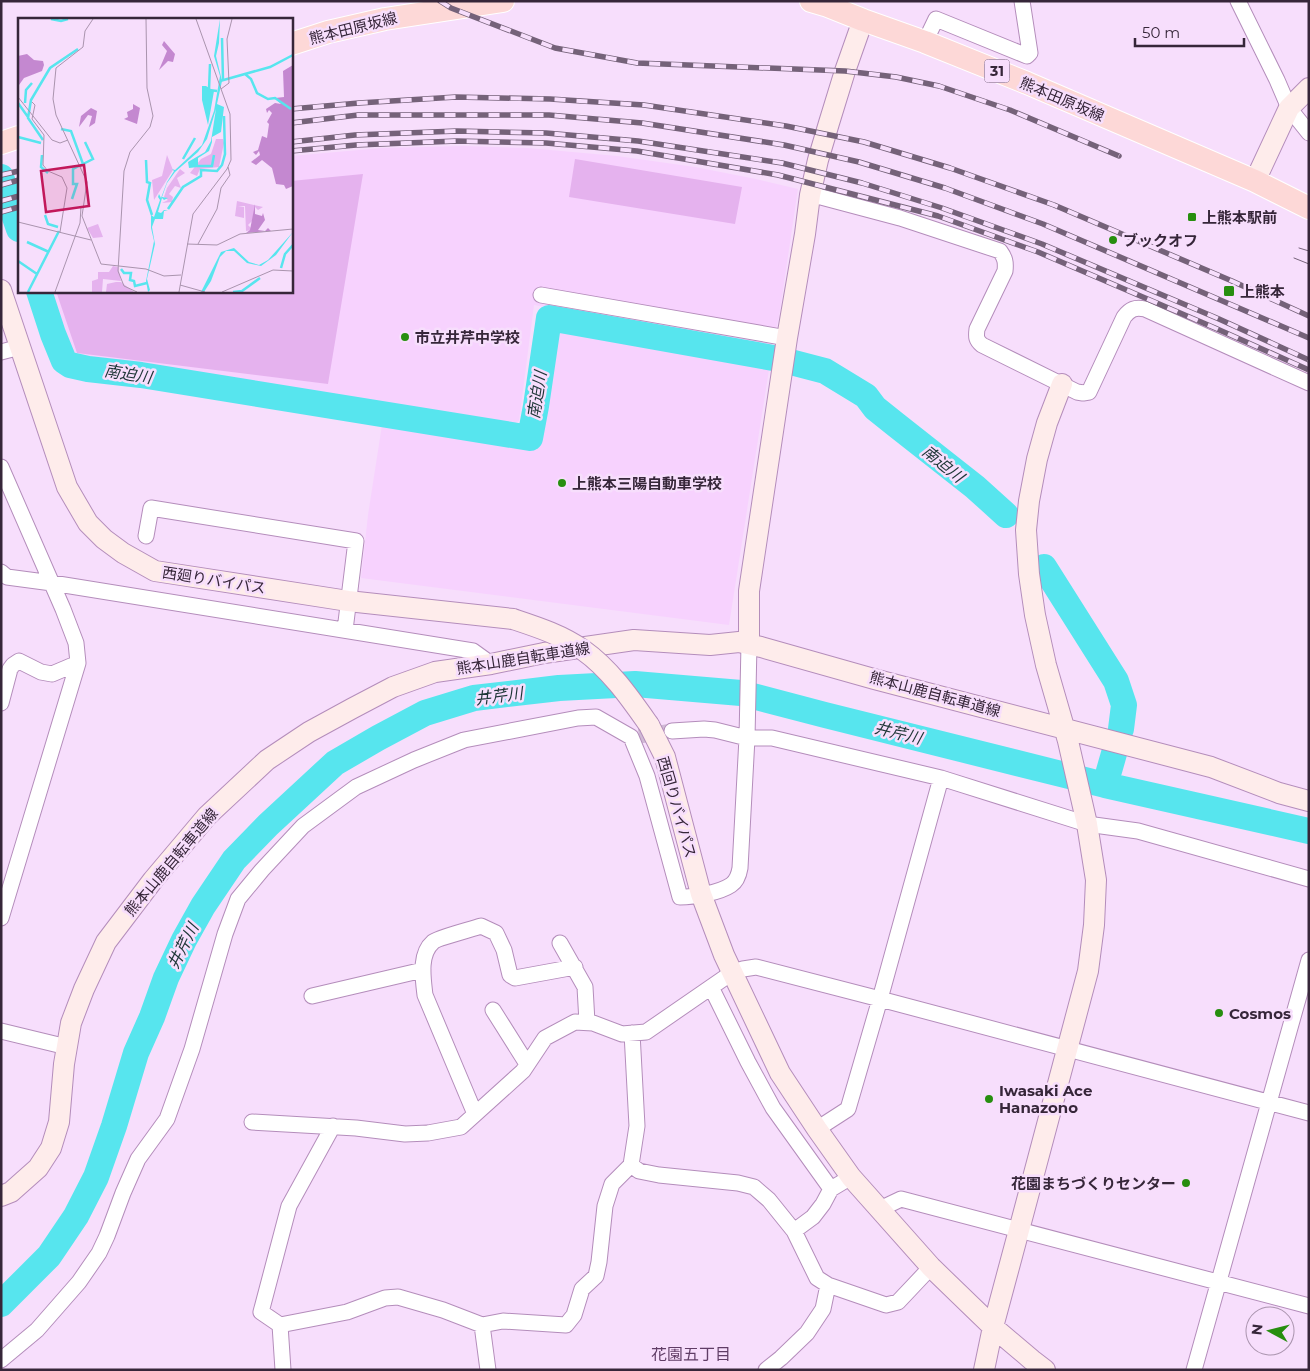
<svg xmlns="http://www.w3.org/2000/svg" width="1310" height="1371" font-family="Montserrat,'Noto Sans JP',sans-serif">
	<rect width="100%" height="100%" fill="#f7defc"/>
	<!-- built -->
	<path fill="#f7d2fe" d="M464,146L528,148L617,156L695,167L756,179L798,189L779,317L772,345L534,305L519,421L511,425L341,399L65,354L47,291H291V156L382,148Z
		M559,328L770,363L729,625L361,578L368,515L382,425L537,450Z"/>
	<!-- green -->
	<path fill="#e5b2ee" d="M575,159L742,187L735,224L569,197Z
		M363,174L328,384L77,353L56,291H291V181Z"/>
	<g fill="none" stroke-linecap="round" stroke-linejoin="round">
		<!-- river -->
		<path stroke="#57e5ee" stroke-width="26" d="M1,177L19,229
			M39,291L53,334L64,361L70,365L88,369L141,375L530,438L536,406L549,318L779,359L825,371L866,396L875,408L895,424L975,487L1006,515
			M1044,567L1116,681L1124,705L1121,729
			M1105,785L1115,750
			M1,1304L49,1256L76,1216L96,1177L114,1126L136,1053L152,1017L166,978L184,940L203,906L234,860L268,825L335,763L378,738L425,713L474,698L559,688L635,684L741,693L825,715L1105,785L1309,831"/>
		<!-- street-tunnel -->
		<path stroke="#d0b9d5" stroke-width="15" stroke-dasharray="15 8" stroke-linecap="butt" d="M639,736L672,731"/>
		<!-- street casing -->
		<g stroke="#b48dbb" stroke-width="17">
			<path id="street" d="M1238,1L1277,80L1289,108L1309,133
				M925,42L936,19L1027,56L1030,53L1022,1
				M810,195L821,197L900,218L1000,251C1005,258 1006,262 1005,271L977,329C976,337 976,340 982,345L1077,392L1083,393L1089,392L1124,317C1130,309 1135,307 1145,309L1309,383
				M541,295L787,338
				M1,352L20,347
				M1,467L63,609L76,643L78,663L1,918
				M146,536L151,508L356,541L345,630
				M1,572L7,577L52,583L473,651L491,664
				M1,703L10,669L13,665L19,661L41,672L52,674L78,663
				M672,731L704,729L715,730L747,738H772L941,778L1087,824L1138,831L1309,879
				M560,943L585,987L587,1022
				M711,987L748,1062L773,1108L831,1189
				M312,996L423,970
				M493,1010L527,1064
				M1,1031L67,1047
				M475,1114L425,995C423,978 419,954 433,942C437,938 473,929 481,926L496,933L504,950L510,975L515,978L575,967
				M252,1122L356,1128L405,1134L428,1133L461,1127L523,1071L545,1038L575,1022L593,1023L622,1034L646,1032L733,972L743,969L756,967L880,999L1309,1113
				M817,1129L848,1109L880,999L941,778
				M631,1165L639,1171L659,1175L738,1183L754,1187L769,1200L794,1231L817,1278L828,1285L886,1305L898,1302L931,1267
				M880,1209L901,1199L1309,1306
				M794,1231L813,1217L823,1204L831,1189L851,1177
				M280,1325L261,1312L289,1206L333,1126
				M482,1325L503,1321L566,1325L574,1315L582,1289L596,1276L599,1262L605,1206L612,1184L631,1165L637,1126L632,1033
				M1,1360L37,1330L79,1282L99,1253L107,1236L123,1193L138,1159L167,1119L192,1049L225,934L238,899L262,870L303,826L356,787L414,760L464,740L578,718L596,717L631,737L647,776L680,897C694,897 719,893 731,885C737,881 739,874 740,868L747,738L749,644
				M283,1370L280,1325L347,1312L385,1298L398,1297L443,1310L482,1325L488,1370
				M766,1370L781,1358L807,1333L823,1309L828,1285
				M1194,1370L1309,960"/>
		</g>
		<!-- secondary casing -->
		<g stroke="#b48dbb" stroke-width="22">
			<path id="secondary" d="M1255,181L1289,108L1309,88
				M1,290L67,487L88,523L104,539L123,553L155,571L348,601L513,619
				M749,644V591L787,338L805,234L810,195L818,160L829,123L845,71L863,20
				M649,725L665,757L701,894L724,955L780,1073L817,1129L851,1177L931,1267L993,1327L1032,1360L1045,1370
				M1,1196L11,1192L38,1168L51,1148L59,1122L64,1064L71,1023L84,989L106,942L153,880L207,816L267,760L309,732L353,708L393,687L435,672L491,664L544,653L634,640L710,645L739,642L761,647L874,679L1211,767L1279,793L1309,801
				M984,1370L993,1327L1019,1230L1088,971L1094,925L1096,880L1087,824L1068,741L1046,665L1035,615L1029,574L1026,530L1029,501L1037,459L1047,423L1062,384"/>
		</g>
		<!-- primary casing -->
		<g stroke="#fff" stroke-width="24">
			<path id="primary" d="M811,1L828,6L863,20L925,42L1027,83L1255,181L1309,208
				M291,44L328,32L385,19L503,1
				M1,143L19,137"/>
		</g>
		<!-- street -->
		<use href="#street" stroke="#fff" stroke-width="15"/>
		<!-- secondary -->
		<use href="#secondary" stroke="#feeceb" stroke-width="20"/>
		<!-- primary -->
		<use href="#primary" stroke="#fdd8d7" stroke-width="22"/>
		<!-- tram -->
		<path stroke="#756279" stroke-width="1" d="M1299,248L1309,251
			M1294,258L1309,264"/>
		<!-- rail casing -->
		<g stroke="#756279" stroke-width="5.5">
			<path id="rail" d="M440,1L451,8L555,48L637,63L845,71L896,77L939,86L1010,110L1119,156
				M291,109L359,103L456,97L550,99L644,105L786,126L864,142L950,168L1054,205L1232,281L1309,316
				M291,123L358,115H549L642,123L784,145L859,162L945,188L1043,224L1309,338
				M291,142L355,135L457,131L546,133L638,141L782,163L862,183L942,208L1042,244L1219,319L1309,360
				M291,151L356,145L457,141L546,143L637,151L778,175L938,216L1038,252L1215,328L1309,370
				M1,175L19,171
				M1,185L19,180
				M1,201L19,196
				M1,212L19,207"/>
		</g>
		<!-- rail -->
		<use href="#rail" stroke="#f7defc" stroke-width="4" stroke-dasharray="11" stroke-linecap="butt"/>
		<!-- secondary-bridge casing -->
		<g stroke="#b48dbb" stroke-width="22" stroke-linecap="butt">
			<path id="secondary-bridge" d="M513,619C537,627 562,635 583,650C610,669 630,698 649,725"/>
		</g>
		<!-- secondary-bridge -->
		<use href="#secondary-bridge" stroke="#feeceb" stroke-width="20"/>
	</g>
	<!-- markers -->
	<g fill="#278e0f" stroke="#f7defc" stroke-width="2">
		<rect x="1187" y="212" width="10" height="10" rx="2.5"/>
		<circle cx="1113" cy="240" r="5"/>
		<rect x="1223" y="285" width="12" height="12" rx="2.5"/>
		<circle cx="405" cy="337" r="5"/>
		<circle cx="562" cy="483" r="5"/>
		<circle cx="1219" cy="1013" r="5"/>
		<circle cx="989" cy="1099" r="5"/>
		<circle cx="1186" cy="1183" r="5"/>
	</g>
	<g text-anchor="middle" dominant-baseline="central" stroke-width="5" stroke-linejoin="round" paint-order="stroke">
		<!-- shield labels -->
		<rect fill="#f7defc" stroke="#705d74" stroke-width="1" x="984.5" y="59.5" width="25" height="23" rx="4"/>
		<g font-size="14" font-weight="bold" fill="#362639">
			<text x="997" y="71">31</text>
		</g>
		<!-- street labels -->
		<g font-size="15" fill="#362639" stroke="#f7defc">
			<text transform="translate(353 28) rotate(-14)">熊本田原坂線</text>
			<text transform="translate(1062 99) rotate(23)">熊本田原坂線</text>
			<text transform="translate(214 580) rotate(9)">西廻りバイパス</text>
			<text transform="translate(523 658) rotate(-9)">熊本山鹿自転車道線</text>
			<text transform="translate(935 694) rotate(15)">熊本山鹿自転車道線</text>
			<text transform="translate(677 807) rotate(74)">西回りバイパス</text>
			<text transform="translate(171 862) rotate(-50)">熊本山鹿自転車道線</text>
		</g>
		<!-- poi labels -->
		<g font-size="15" font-weight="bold" fill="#362639" stroke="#f7defc" text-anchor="start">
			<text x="1202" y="217">上熊本駅前</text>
			<text x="1123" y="240">ブックオフ</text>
			<text x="1240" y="291">上熊本</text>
			<text x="415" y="337">市立井芹中学校</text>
			<text x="572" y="483">上熊本三陽自動車学校</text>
			<text x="1229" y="1013">Cosmos</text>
			<text x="999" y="1090">Iwasaki Ace<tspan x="999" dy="17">Hanazono</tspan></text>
			<text x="1176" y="1183" text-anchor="end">花園まちづくりセンター</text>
		</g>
		<!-- water labels -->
		<g font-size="16" font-style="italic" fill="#1d3536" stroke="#f7defc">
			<text transform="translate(128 374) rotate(9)">南迫川</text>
			<text transform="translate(537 395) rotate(-81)">南迫川</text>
			<text transform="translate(943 464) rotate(39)">南迫川</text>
			<text transform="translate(499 696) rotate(-7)">井芹川</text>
			<text transform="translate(898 733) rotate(14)">井芹川</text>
			<text transform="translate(183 946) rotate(-63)">井芹川</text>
		</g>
		<!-- neighbourhood labels -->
		<g font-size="16" fill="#603d66" stroke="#f7defc">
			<text x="691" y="1354">花園五丁目</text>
		</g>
	</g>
	<!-- overview -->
	<g transform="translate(18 18)">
		<rect width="275" height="275" fill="#f7defc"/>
		<path d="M198,121H205L206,125L201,149L182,151L179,158L172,155L183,141L193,136ZM149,137L155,152L136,182L134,162L144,158ZM162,151L167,155L159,160L163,170L157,168L151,176L155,179L154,184L144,185L150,182L146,179L149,170ZM219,183L245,189L240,192L237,189L235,202L230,207L235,212L228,213L227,188H220L226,189V200L217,198ZM80,206L85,219L75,220L69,210ZM95,248L100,249L103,263L85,261L84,274H74V263L80,261V254H91ZM98,264H103L116,274H88L89,266Z" fill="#e5b2ee"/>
		<path d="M146,23L157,36L155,44L150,43L141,52L149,33L144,27ZM9,36L16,42L25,43L26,47L24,53L6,60L1,67L0,38ZM275,47V168L268,171L266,167L258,166L254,150L244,142L238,147L233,144L242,137L241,133L238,137L235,134L240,132L244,118L249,120L251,106L249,104L254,95L251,92L249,95L248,91L257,85L263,86L257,80L266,79L265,53ZM115,86L122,90L119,106L106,101L110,99L109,94L115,91ZM73,90L79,93L77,105L71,109L74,98L70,97L61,109L63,98ZM237,186V196L244,198L245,195L247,202L240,212L247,213L250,210L253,213L228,215L232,212Z" fill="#c488d0"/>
		<path d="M202,1L201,25L198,38L204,63L199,86L206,89L203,114L194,119V124L191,133L180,140V149L171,150L170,144L187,134L193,123L198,91L189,121L180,134L157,154L149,165L144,179L150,180L146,182L144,180L140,194L143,195L146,192H150L146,193L145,201H137L134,209L137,226L129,261L132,272L130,274L128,263L136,223L133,210V197L136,199L142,182L140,179L141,176L143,180L149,164L156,153L154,151L157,152L184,127L196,93L202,58L196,38ZM188,68L196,73L190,107L184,82V68ZM275,214L258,237L243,248L229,245L216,233H208L202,239L193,263L186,274H183L203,234L216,230L231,244L241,247L250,242Z" fill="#57e5ee"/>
		<path fill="none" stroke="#57e5ee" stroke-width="2.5" d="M33,1L43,3L50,1M204,20L205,62M192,46L191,72L199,73M227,56L233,61L239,75L250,81L257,80L273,91M202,63L252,49L275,37M0,85L10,99M7,85L8,72L14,65M43,111L53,113L65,146L55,151V166H59L54,181M0,119L23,125M25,122L10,100L13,82L32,50L60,31M24,137L23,149L30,155M165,141L177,120M128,142L129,164L132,165L129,182L134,197M65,146L75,141L67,124M179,148H194L196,137M150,191L165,169L183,158V152L199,153L204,147L207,136L206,98M27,197L30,206L40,209M9,224L31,234M0,243L19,256M263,250L267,236L275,227M103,251L106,255H113L112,262L116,263L117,268L129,265M10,274L41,213M215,274L224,273L242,260"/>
		<path fill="none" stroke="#aa94ae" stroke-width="1" d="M75,1L67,13L65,29L38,50L35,81L38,97L69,164L64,198L83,246L128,251L146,258L163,257M203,71L211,65L209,21L214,1M0,79L34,122L42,125L50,122M14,84L17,87L14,101L26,117L25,147L30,153L44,159L49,170L42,214M0,204L73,222M169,226L199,227L222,216L275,211M180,226L199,191L203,170L212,157L210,149M162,267L187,274M37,274L62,205L63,189M119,274L106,268L100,253L106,153L112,134L132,109L135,98L129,70L128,1M161,274L175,196L209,151L213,142L212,96L178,1M204,274L255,252L275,253"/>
		<path fill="#c2185b" fill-opacity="0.15" stroke="#c2185b" stroke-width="2.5" d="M66,147L71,188L28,194L23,153Z"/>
		<rect width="275" height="275" fill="none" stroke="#362639" stroke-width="2.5"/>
	</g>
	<!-- border -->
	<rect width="1310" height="1371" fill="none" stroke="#362639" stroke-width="5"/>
	<!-- north arrow -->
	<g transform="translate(1270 1331) rotate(277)"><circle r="24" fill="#f7defc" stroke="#aa94ae"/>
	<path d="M0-4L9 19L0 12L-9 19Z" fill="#278e0f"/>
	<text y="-8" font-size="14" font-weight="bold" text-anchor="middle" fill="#362639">N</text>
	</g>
	<!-- scale -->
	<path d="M1135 38v8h109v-8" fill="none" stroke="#362639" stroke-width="2.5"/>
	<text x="1142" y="38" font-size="15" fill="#362639" stroke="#f7defc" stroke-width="4" paint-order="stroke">50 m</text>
</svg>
